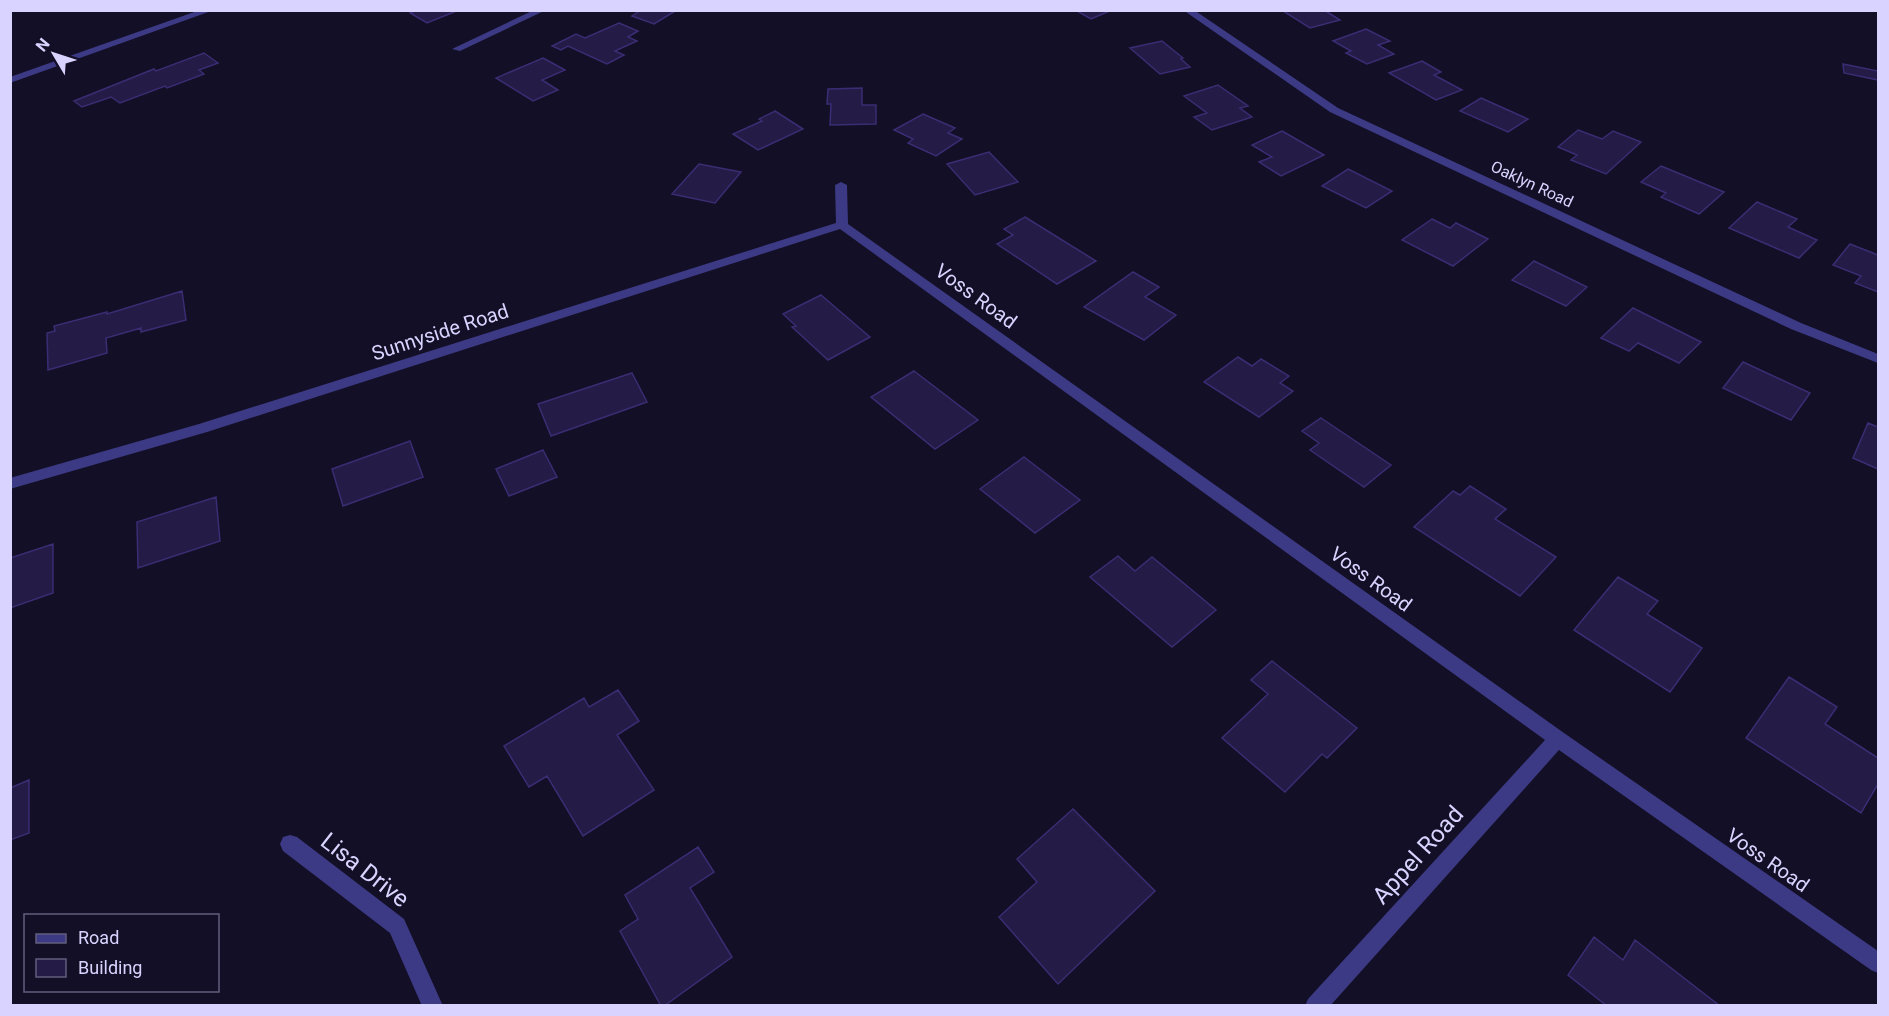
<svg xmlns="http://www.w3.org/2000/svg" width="1889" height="1016" font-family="Roboto,sans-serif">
	<rect width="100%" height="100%" fill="#130f26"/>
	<!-- building -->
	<path fill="#241b47" stroke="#3b2d73" stroke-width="1.5" d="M418,10H459L427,23L410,13Z
		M641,10H677L654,24L632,16Z
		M1075,10H1112L1091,19Z
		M1324,10L1340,20L1310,28L1283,11Z
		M619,23L638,31L628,37L637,41L615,51L624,55L607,64L568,46L561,50L552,46L576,34L585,38Z
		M1366,29L1390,41L1378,45L1394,54L1367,64L1346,53L1351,51L1333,41Z
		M1162,41L1183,58L1181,59L1190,67L1160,74L1130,48Z
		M204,53L218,63L199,70L204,74L167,88L165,86L120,103L111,97L82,107L74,101L154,69L156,71Z
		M543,58L565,70L542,80L558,90L533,101L496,78Z
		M1422,61L1441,72L1434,75L1462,90L1436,100L1389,73Z
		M1843,64L1878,71V80L1844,73Z
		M1218,85L1248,106L1240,108L1252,117L1212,130L1194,117L1207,113L1184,96Z
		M862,88V105H876V124L830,125L831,104H827L828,89Z
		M1481,98L1528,119L1508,132L1460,111Z
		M775,111L803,129L758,150L733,134L762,121L759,119Z
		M923,114L955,128L948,133L962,139L936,156L908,143L913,139L894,130Z
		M1578,130L1602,139L1613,131L1641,142L1606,174L1571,160L1577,155L1558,147Z
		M1282,131L1324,155L1281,176L1259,162L1272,157L1252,145Z
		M989,152L1018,182L975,195L947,164Z
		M699,164L741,172L715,203L672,194Z
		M1661,166L1724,192L1699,214L1661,197L1666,193L1641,182Z
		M1348,169L1392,191L1366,208L1322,186Z
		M1757,202L1797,219L1788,227L1817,240L1799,258L1729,228Z
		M1025,217L1096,261L1057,284L997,244L1013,235L1004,229Z
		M1432,219L1450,228L1456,223L1488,239L1453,266L1402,240Z
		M1850,244L1878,255V292L1855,283L1861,276L1833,265Z
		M1534,261L1587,287L1566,306L1512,280Z
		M1133,272L1159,287L1145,297L1176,315L1144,340L1084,307Z
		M182,291L186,320L141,332V328L106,338L107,353L48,370L47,333L55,331L54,326L107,312V314Z
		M821,295L870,337L828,360L792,327L796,326L783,314Z
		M1633,308L1701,342L1679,363L1638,343L1629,351L1601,338Z
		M1238,357L1252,366L1261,359L1289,376L1280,383L1293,391L1259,417L1204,382Z
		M1743,362L1810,393L1791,420L1723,388Z
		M914,371L978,420L935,449L871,397Z
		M632,373L647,402L551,436L538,404Z
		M1321,418L1391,465L1364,487L1310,450L1319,443L1302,431Z
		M1868,423L1878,427V469L1853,458Z
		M410,441L423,477L343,506L332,469Z
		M543,450L557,477L509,496L496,469Z
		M1024,457L1080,500L1035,533L980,489Z
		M1470,486L1506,509L1495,519L1556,557L1520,596L1414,527L1453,491L1460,495Z
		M216,497L220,541L138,568L137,522Z
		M53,544V593L10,608V558Z
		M1118,556L1135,571L1152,557L1216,610L1172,647L1090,577Z
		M1618,577L1658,601L1647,614L1702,648L1670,692L1574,630Z
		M1272,661L1357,728L1327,758L1322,754L1285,792L1222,738L1268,694L1251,680Z
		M1789,677L1837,707L1825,724L1878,758V784L1861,813L1746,738Z
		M618,690L639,721L617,735L654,790L583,836L547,776L529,787L504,746L584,698L589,707Z
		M29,780V833L10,840V788Z
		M1073,809L1155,891L1058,984L999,917L1037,882L1017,859Z
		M698,847L714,872L690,888L732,957L664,1006H661L620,931L638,919L625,895Z
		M1594,937L1623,960L1635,940L1720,1006H1607L1568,975Z"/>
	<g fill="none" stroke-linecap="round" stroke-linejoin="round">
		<!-- street -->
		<path fill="#3d3a85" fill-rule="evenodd" d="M200,10H214L10,83V77Z
			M534,10H546L460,51L452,49Z
			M1183,10H1194L1338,108L1801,323L1878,354V363L1791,329L1330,112Z
			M841,182L847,185L848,224L1564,733L1878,951V973L1871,970L1559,750L1330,1006H1305L1308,999L1545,740L840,229L207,432L10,489V478L199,424L836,223L835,185Z
			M290,835L297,837L404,919L443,1006H422L390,933L283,851L280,844L283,837Z"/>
	</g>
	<g text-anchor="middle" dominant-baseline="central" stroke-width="5" stroke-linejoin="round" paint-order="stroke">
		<!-- far-street labels -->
		<g font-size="16" fill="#d9d4ff" stroke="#130f26">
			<text transform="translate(1532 184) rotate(25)">Oaklyn Road</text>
		</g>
		<!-- street labels -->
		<g font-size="20" fill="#d9d4ff" stroke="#130f26">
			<text transform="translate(976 296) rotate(36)">Voss Road</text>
			<text transform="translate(440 332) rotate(-18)">Sunnyside Road</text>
			<text transform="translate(1371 579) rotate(36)">Voss Road</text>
			<text transform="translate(1768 860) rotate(35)">Voss Road</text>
		</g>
		<!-- near-street labels -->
		<g font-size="24" fill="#d9d4ff" stroke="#130f26">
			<text transform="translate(1418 855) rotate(-48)">Appel Road</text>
			<text transform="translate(365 870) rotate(38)">Lisa Drive</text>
		</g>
	</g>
	<!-- border -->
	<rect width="1889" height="1016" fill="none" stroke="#d9d4ff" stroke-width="24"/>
	<!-- legend -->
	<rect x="24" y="914" width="195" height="78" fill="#130f26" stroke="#625e7d" stroke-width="1.5"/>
	<rect x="36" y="934" width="30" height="9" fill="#3d3a85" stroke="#625e7d" stroke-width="1.5"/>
	<text x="78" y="944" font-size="18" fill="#d9d4ff">Road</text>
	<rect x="36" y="959" width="30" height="18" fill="#241b47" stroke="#625e7d" stroke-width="1.5"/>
	<text x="78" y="974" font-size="18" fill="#d9d4ff">Building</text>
	<!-- north arrow -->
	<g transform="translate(54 54) rotate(309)" stroke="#130f26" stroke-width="4.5" paint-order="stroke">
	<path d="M0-4.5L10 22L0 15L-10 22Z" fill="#d9d4ff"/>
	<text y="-9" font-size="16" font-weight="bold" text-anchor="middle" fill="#d9d4ff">N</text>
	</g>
</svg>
